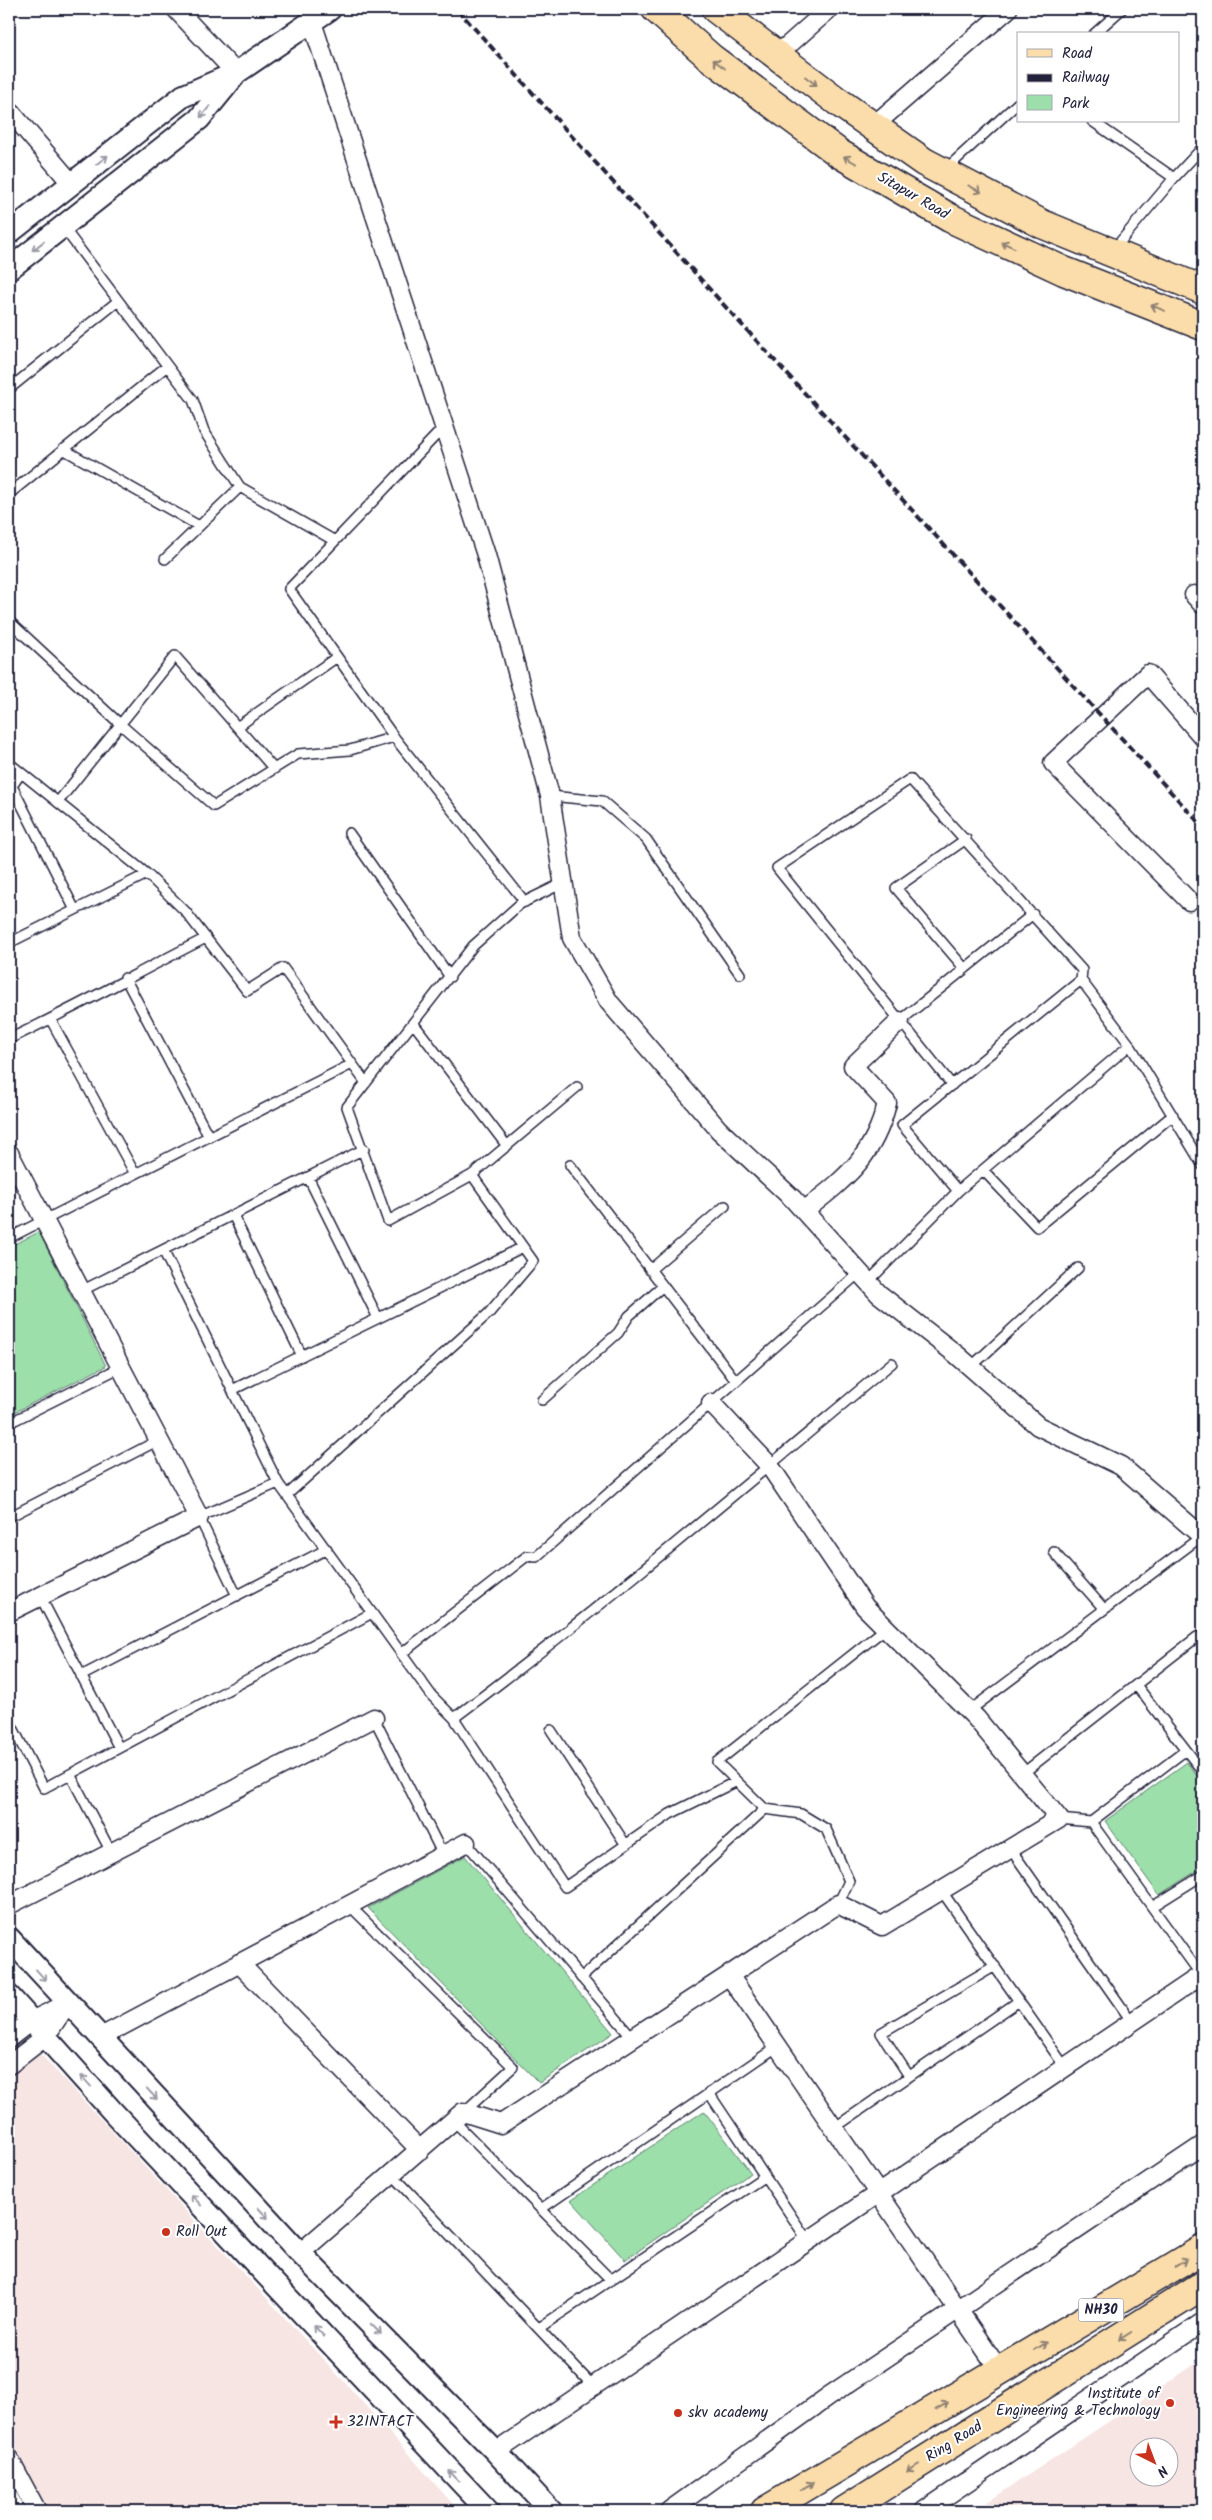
<svg xmlns="http://www.w3.org/2000/svg" width="1212" height="2520" font-family="Kalam,sans-serif">
	<rect width="100%" height="100%" fill="#fff"/>
	<filter id="ink" filterUnits="userSpaceOnUse"><feTurbulence type="fractalNoise" baseFrequency=".02" numOctaves="2"/><feDisplacementMap in="SourceGraphic" scale="10" xChannelSelector="R" yChannelSelector="G"/><feConvolveMatrix kernelMatrix="1 2 1 2 8 2 1 2 1" color-interpolation-filters="sRGB"/></filter>
	<g filter="url(#ink)">
		<!-- built -->
		<path fill="#f7e5e3" fill-rule="evenodd" d="M9,2020L348,2386L459,2511H9Z
			M1203,2359V2511H974ZM1140,2448H1170V2478H1140Z"/>
		<!-- green -->
		<path fill="#9cdfaa" stroke="#5f8072" d="M39,1232L106,1366L9,1415V1247Z
			M1187,1762L1203,1785V1867L1159,1895L1105,1821Z
			M465,1856L613,2033L539,2083L368,1908Z
			M704,2111L751,2173L625,2260L571,2200Z"/>
		<g fill="none" stroke-linecap="round" stroke-linejoin="round">
			<!-- service casing -->
			<g stroke="#22223b" stroke-width="12">
				<path id="service" d="M1094,34L1122,9
					M1092,121L1174,178L1114,249
					M945,170L1018,103
					M1174,178L1203,147
					M63,227L193,400L204,431L240,487L335,541
					M9,389L118,301
					M444,427L289,589L394,737L525,902
					M63,449L199,526
					M9,494L167,366
					M165,559L240,487
					M9,621L120,724L214,806L298,754L350,750L394,737
					M237,727L337,657
					M9,763L147,874L185,911L247,991L283,968L366,1083
					M21,773L12,786L75,910
					M550,796L602,801L646,839L740,974
					M58,802L175,656L274,769
					M349,833L450,977
					M563,883L520,904L473,946L347,1107L388,1221L472,1175L577,1087
					M9,943L147,874
					M965,969L896,888L966,839
					M125,978L209,1137
					M51,1020L135,1174
					M900,1021L1033,914
					M414,1024L507,1146
					M9,1039C76,1008 140,971 206,938
					M952,1085L777,868L910,779L1082,970L1081,980L1130,1045L1203,1166
					M570,1165L736,1381
					M983,1170L1037,1227L1173,1115
					M308,1177L378,1318
					M958,1191L902,1125L1081,980
					M233,1215L302,1356
					M9,1238L352,1064
					M163,1250L278,1483L432,1696L454,1718L565,1887L670,1814L735,1782
					M650,1270L725,1206
					M868,1282L958,1191L1130,1045
					M81,1291L364,1149
					M971,1367L1078,1268
					M232,1390L523,1247
					M542,1400L618,1333L629,1316L663,1286
					M9,1423L121,1367
					M288,1494L489,1313L533,1261L472,1175
					M9,1517L159,1440
					M1054,1552L1104,1609
					M40,1596L119,1748
					M237,1596L199,1517L278,1483
					M401,1654L527,1556L536,1557L859,1273
					M81,1676L327,1549
					M1136,1685L1203,1772
					M969,1711L1202,1536
					M374,1718L443,1855
					M454,1718C604,1606 748,1483 892,1363
					M9,1720L44,1788L372,1613
					M551,1730L626,1845
					M70,1774L111,1852
					M1022,1774L1197,1637L1203,1639
					M765,1809L717,1762L886,1628
					M1059,1819L1091,1822L1186,1750
					M1091,1822L1201,1975
					M466,1843L633,2038
					M1010,1848L1132,2022
					M941,1890L1065,2067
					M349,1905L513,2067L464,2112
					M1152,1907L1203,1875
					M581,1978L765,1809L801,1814L826,1829L849,1881L838,1904
					M909,2076L881,2033L995,1966
					M709,2093L808,2241
					M454,2121L611,2280
					M834,2128L1019,2001
					M392,2174L594,2387
					M541,2209L778,2046
					M539,2328L765,2176"/>
			</g>
			<!-- minor casing -->
			<g stroke="#22223b" stroke-width="21">
				<path id="minor" d="M176,9L236,73
					M312,22L486,555L550,796L572,938L609,1002L719,1130L793,1199L879,1294L957,1355L1038,1426L1121,1466L1203,1537
					M777,55L829,9
					M9,110L72,184
					M873,126L1008,9
					M1194,595L1203,605
					M1189,901L1053,763L1148,674L1203,737
					M9,1153L199,1517L9,1612
					M804,1211C846,1178 874,1157 887,1103L853,1066L900,1021
					M9,1905L374,1718
					M239,1963L420,2150
					M729,1975L1000,2371
					M9,2038L31,2021L67,2004
					M99,2038L466,1843
					M9,2065L45,2037L67,2004
					M300,2253L463,2112L501,2124L838,1904L882,1926L1059,1819L976,1718L865,1607L769,1465L711,1403
					M496,2452L1203,1974
					M9,2459L37,2511
					M9,2498L16,2511
					M669,2511L829,2396L1203,2145
					M924,2511L1203,2322"/>
			</g>
			<!-- tertiary casing -->
			<g stroke="#22223b" stroke-width="25">
				<path id="tertiary" d="M9,233L183,96L236,73L330,9
					M9,269L199,119L234,76
					M9,1938L300,2253L496,2452L551,2511
					M9,1996L114,2113L488,2511"/>
			</g>
			<!-- primary casing -->
			<g stroke="#22223b" stroke-width="31">
				<path id="primary" d="M656,9L711,58L840,154L950,218L1064,271L1203,326
					M716,9L837,101L924,162L1042,224L1203,290"/>
			</g>
			<!-- trunk casing -->
			<g stroke="#22223b" stroke-width="31">
				<path id="trunk" d="M765,2511L1203,2249
					M844,2511L1203,2285"/>
			</g>
			<!-- service -->
			<use href="#service" stroke="#fff" stroke-width="9"/>
			<!-- minor -->
			<use href="#minor" stroke="#fff" stroke-width="18"/>
			<!-- tertiary -->
			<use href="#tertiary" stroke="#fff" stroke-width="21"/>
			<!-- primary -->
			<use href="#primary" stroke="#fbddab" stroke-width="28"/>
			<!-- trunk -->
			<use href="#trunk" stroke="#fbddab" stroke-width="28"/>
			<!-- rail -->
			<path stroke="#22223b" stroke-width="4" stroke-dasharray="8 4" stroke-linecap="butt" d="M457,9L732,314L1203,827"/>
		</g>
		<!-- one-way arrows -->
		<defs><path id="oneway-shaft" d="M-6 0H5M1.5-3L5.5 0L1.5 3" fill="none" stroke-width="1.6" stroke-linecap="round" stroke-linejoin="round" transform="scale(1.25)"/></defs>
		<g stroke="#8e8073">
			<use href="#oneway-shaft" transform="translate(719 64) rotate(-143)"/>
			<use href="#oneway-shaft" transform="translate(811 81) rotate(37)"/>
			<use href="#oneway-shaft" transform="translate(850 160) rotate(-150)"/>
			<use href="#oneway-shaft" transform="translate(975 189) rotate(28)"/>
			<use href="#oneway-shaft" transform="translate(1008 245) rotate(-155)"/>
			<use href="#oneway-shaft" transform="translate(1158 308) rotate(-158)"/>
			<use href="#oneway-shaft" transform="translate(1181 2263) rotate(-31)"/>
			<use href="#oneway-shaft" transform="translate(1125 2336) rotate(148)"/>
			<use href="#oneway-shaft" transform="translate(1041 2346) rotate(-31)"/>
			<use href="#oneway-shaft" transform="translate(942 2406) rotate(-31)"/>
			<use href="#oneway-shaft" transform="translate(913 2468) rotate(148)"/>
			<use href="#oneway-shaft" transform="translate(807 2486) rotate(-31)"/>
		</g>
		<g stroke="#9c9ca7">
			<use href="#oneway-shaft" transform="translate(205 112) rotate(129)"/>
			<use href="#oneway-shaft" transform="translate(102 160) rotate(-38)"/>
			<use href="#oneway-shaft" transform="translate(38 246) rotate(142)"/>
			<use href="#oneway-shaft" transform="translate(41 1975) rotate(48)"/>
			<use href="#oneway-shaft" transform="translate(86 2081) rotate(-132)"/>
			<use href="#oneway-shaft" transform="translate(152 2094) rotate(47)"/>
			<use href="#oneway-shaft" transform="translate(196 2200) rotate(-133)"/>
			<use href="#oneway-shaft" transform="translate(263 2213) rotate(47)"/>
			<use href="#oneway-shaft" transform="translate(376 2329) rotate(45)"/>
			<use href="#oneway-shaft" transform="translate(319 2331) rotate(-133)"/>
			<use href="#oneway-shaft" transform="translate(454 2476) rotate(-133)"/>
		</g>
	</g>
	<!-- markers -->
	<g fill="#c8321e" stroke="#fff" stroke-width="2">
		<circle cx="166" cy="2232" r="5"/>
		<circle cx="1170" cy="2403" r="5"/>
		<circle cx="678" cy="2413" r="5"/>
		<path d="M333.5 2414.5h5v5h5v5h-5v5h-5v-5h-5v-5h5z"/>
	</g>
	<g text-anchor="middle" dominant-baseline="central" stroke-width="4" stroke-linejoin="round" paint-order="stroke">
		<!-- shield labels -->
		<rect fill="#fff" stroke="#646476" stroke-width="1" x="1078.5" y="2298.5" width="45" height="23" rx="4"/>
		<g font-size="14" font-weight="bold" fill="#22223b">
			<text x="1101" y="2310">NH30</text>
		</g>
		<!-- street labels -->
		<g font-size="15" fill="#22223b" stroke="#fff">
			<text transform="translate(913 196) rotate(30)">Sitapur Road</text>
			<text transform="translate(954 2442) rotate(-32)">Ring Road</text>
		</g>
		<!-- poi labels -->
		<g font-size="15" fill="#22223b" stroke="#fff" text-anchor="start">
			<text x="176" y="2232">Roll Out</text>
			<text x="1160" y="2394" text-anchor="end">Institute of<tspan x="1160" dy="17">Engineering &amp; Technology</tspan></text>
			<text x="688" y="2413">skv academy</text>
			<text x="347" y="2422">32INTACT</text>
		</g>
	</g>
	<!-- margin -->
	<rect width="1212" height="2520" fill="none" stroke="#fff" stroke-width="30"/>
	<rect x="15" y="15" width="1182" height="2490" fill="none" stroke="#22223b" stroke-width="2" filter="url(#ink)"/>
	<!-- legend -->
	<rect x="1017" y="32" width="162" height="90" fill="#ffffff" stroke="#a7a7b1"/>
	<rect x="1027" y="49" width="25" height="8" fill="#fbddab" stroke="#a7a7b1"/>
	<text x="1062" y="58" font-size="15" fill="#22223b">Road</text>
	<rect x="1027" y="74" width="25" height="8" fill="#22223b" stroke="#a7a7b1"/>
	<text x="1062" y="82" font-size="15" fill="#22223b">Railway</text>
	<rect x="1027" y="95" width="25" height="15" fill="#9cdfaa" stroke="#a7a7b1"/>
	<text x="1062" y="108" font-size="15" fill="#22223b">Park</text>
	<!-- north arrow -->
	<g transform="translate(1154 2462) rotate(138)"><circle r="24" fill="#ffffff" stroke="#a7a7b1"/>
	<path d="M0-4L9 19L0 12L-9 19Z" fill="#c8321e"/>
	<text y="-8" font-size="14" font-weight="bold" text-anchor="middle" fill="#22223b">N</text>
	</g>
</svg>
